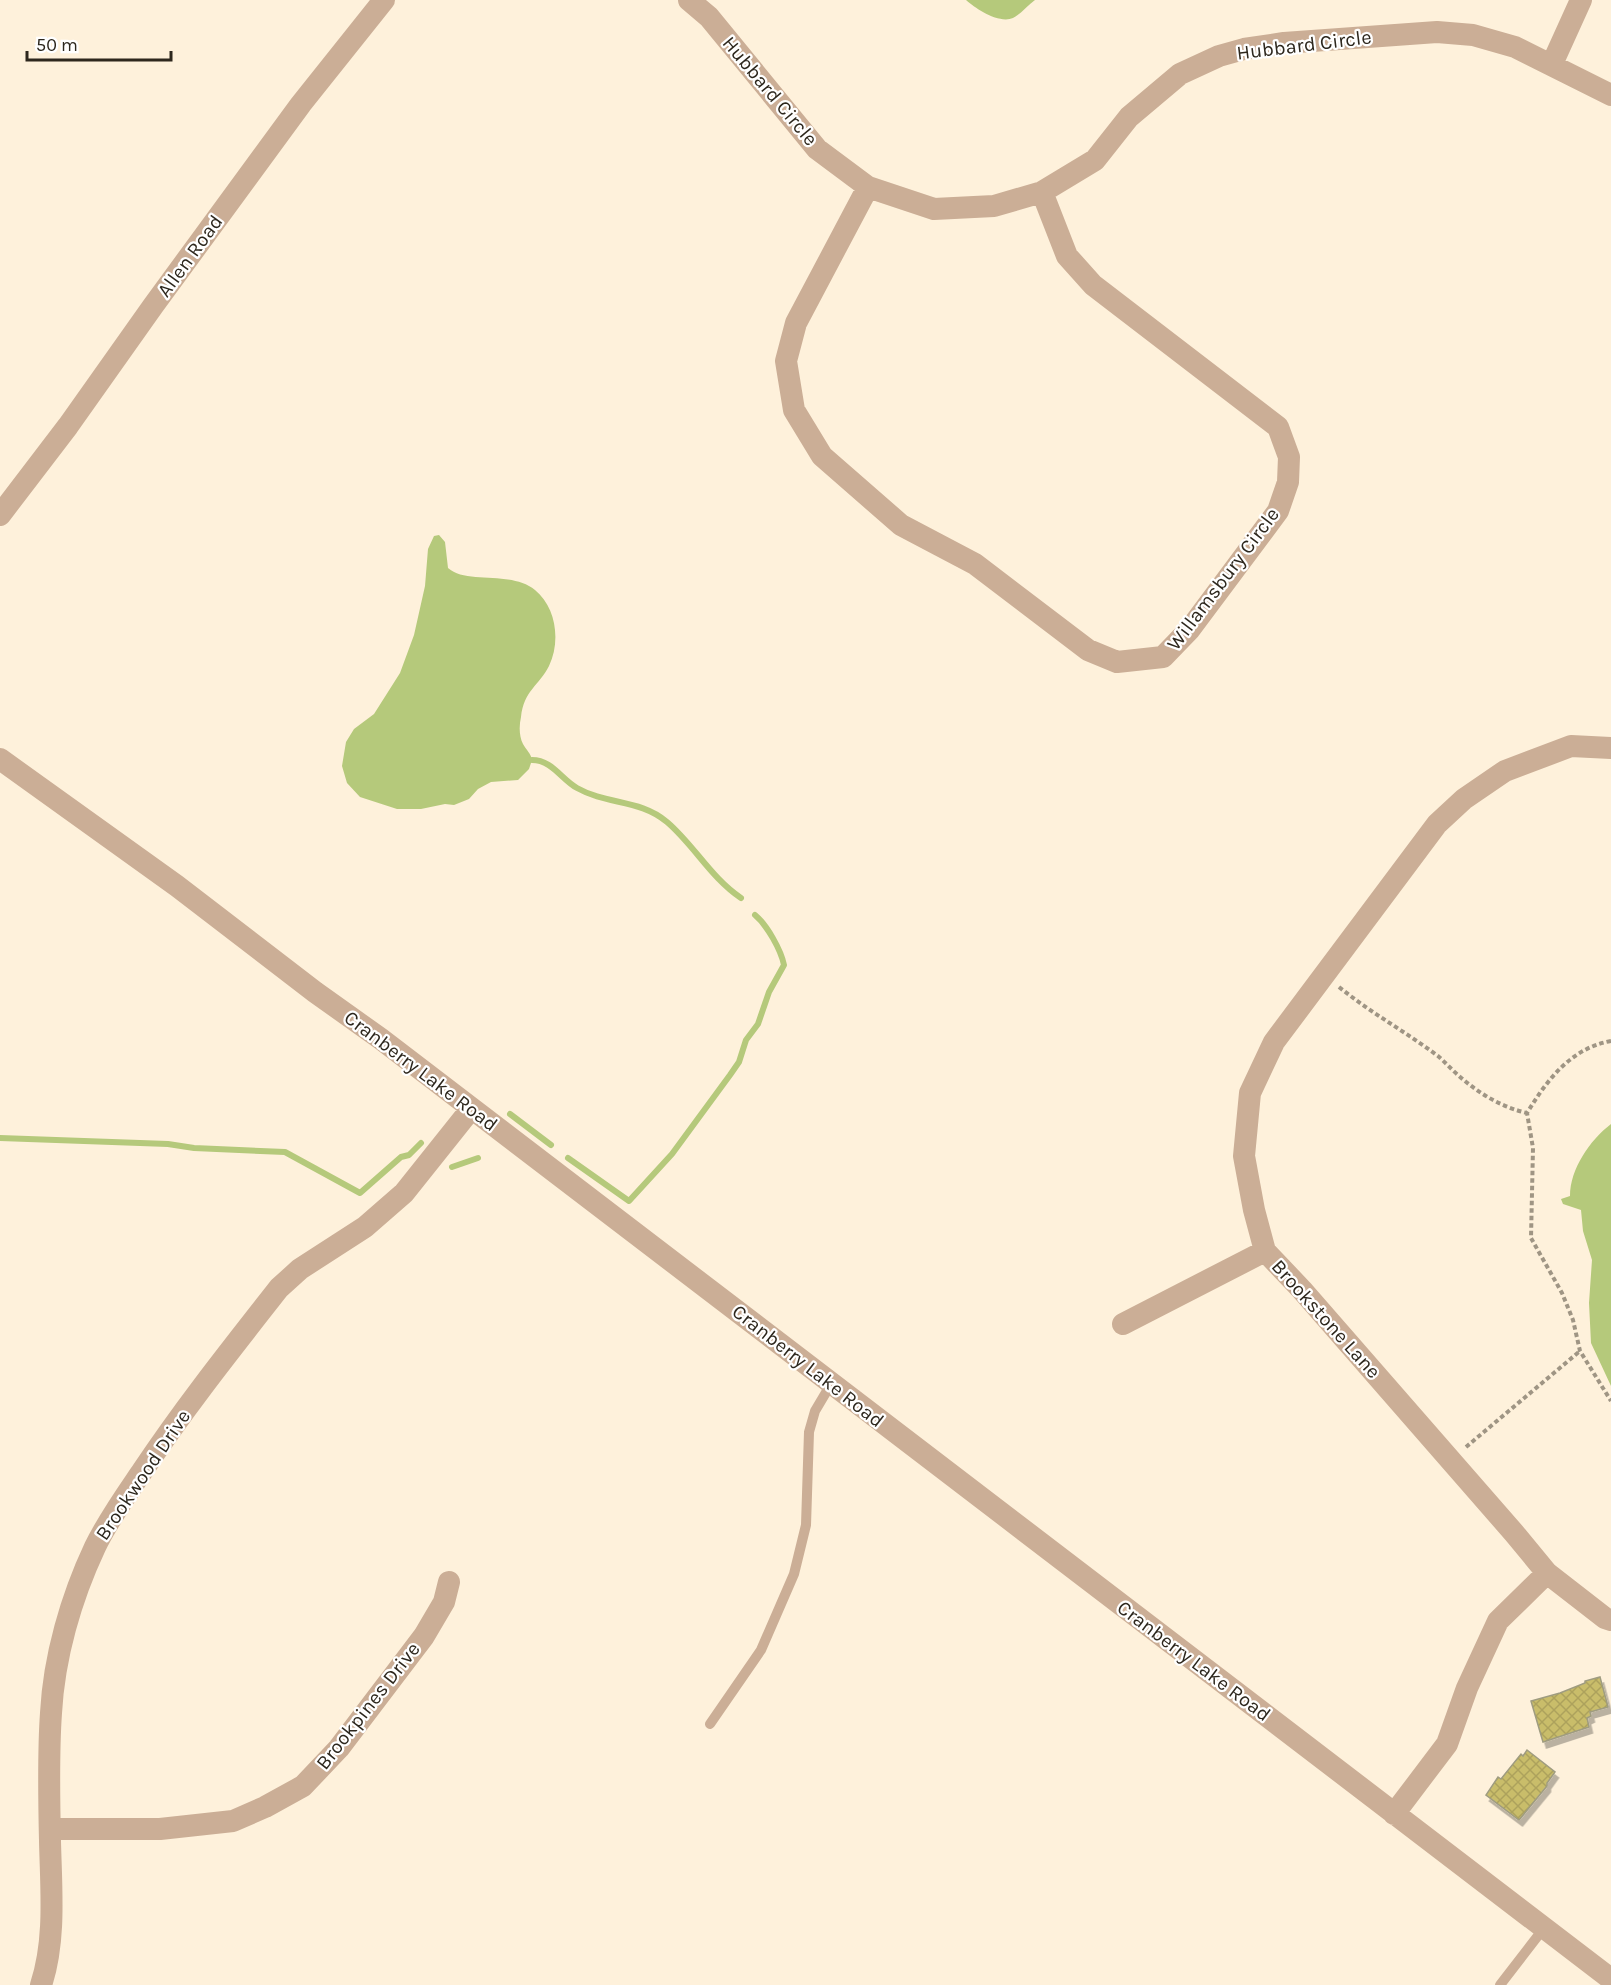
<svg xmlns="http://www.w3.org/2000/svg" width="1611" height="1985" font-family="Karla,sans-serif">
	<defs>
		<pattern id="building-cross-hatch" width="8" height="8" patternUnits="userSpaceOnUse" patternTransform="scale(1.5)"><rect width="8" height="8" fill="#c9bd6b"/><path d="M0 0l8 8M0 8l8-8" fill="none" stroke="#ada25c"/></pattern>
		<filter id="shadow"><feDropShadow dx="3.5" dy="6" stdDeviation="0" flood-color="#0004"/></filter>
	</defs>
	<rect width="100%" height="100%" fill="#fef1db"/>
	<!-- water -->
	<path fill="#b5c97b" d="M966,0H1035C1028,5 1021,14 1013,18C999,24 976,9 966,0Z
		M439,535L445,542L448,568C467,585 511,570 535,590C556,607 561,641 549,666C539,686 524,690 521,717C519,726 519,736 523,744C526,750 531,753 532,760L529,769L518,780L491,782L478,789L469,799L454,805L445,804L421,809H397L360,797L347,783L342,766L346,742L354,729L374,714L400,673L414,635L425,586L428,549L434,536Z
		M1611,1124V1386L1591,1343L1589,1303L1592,1260L1583,1231L1581,1210L1563,1204L1561,1199L1570,1196C1570,1169 1590,1140 1611,1124Z"/>
	<g fill="none" stroke-linecap="round" stroke-linejoin="round">
		<!-- stream -->
		<path stroke="#b5c97b" stroke-width="6" d="M532,760C552,760 561,779 577,788C607,805 640,799 667,822C694,845 711,878 741,898
			M510,1114L551,1145
			M0,1138L168,1144L194,1148L285,1152L360,1193L401,1157L409,1155L421,1143
			M568,1158L629,1201L672,1154L730,1075L739,1062L746,1040L758,1024L769,992L784,965C781,950 767,925 755,915
			M452,1167L478,1158"/>
	</g>
	<!-- building -->
	<path fill="url(#building-cross-hatch)" stroke="#9f9c80" stroke-width="1.5" filter="url(#shadow)" d="M1600,1677L1608,1707L1590,1712L1591,1716L1587,1718L1589,1727L1543,1742L1531,1701L1560,1693L1585,1683V1681Z
		M1527,1750L1555,1772L1547,1783V1786L1519,1820L1486,1795L1498,1777L1501,1779L1521,1754L1523,1756Z"/>
	<g fill="none" stroke-linecap="round" stroke-linejoin="round">
		<!-- path -->
		<path stroke="#9f9584" stroke-width="4" stroke-dasharray="4.5 3" stroke-linecap="butt" d="M1339,987C1371,1013 1406,1032 1438,1056C1445,1062 1451,1069 1458,1075C1478,1093 1501,1107 1527,1113
			M1611,1041C1571,1048 1547,1080 1527,1113L1533,1148L1531,1238L1562,1293L1573,1320L1580,1351L1611,1401
			M1466,1447L1580,1351"/>
		<!-- lane -->
		<path stroke="#cbae96" stroke-width="10" d="M710,1724L761,1650L794,1574L806,1525L809,1432L815,1411L831,1384
			M1500,1985L1544,1928"/>
		<!-- street -->
		<path stroke="#cbae96" stroke-width="22" d="M689,0L709,17L817,149L868,187L934,209L994,206L1042,192L1095,160L1129,117L1180,74L1219,56L1244,49L1284,43L1437,32L1473,35L1515,47L1611,95
			M1552,64L1581,0
			M868,187L796,323L786,361L794,410L822,456L901,525L975,564L1088,650L1117,662L1163,657L1190,629L1278,511L1288,482L1289,457L1278,427L1093,285L1067,256L1042,192
			M0,515L68,426L153,306L301,104L384,0
			M1611,748L1571,746L1505,771L1464,799L1437,824L1274,1042L1250,1093L1244,1156L1254,1210L1265,1251L1302,1290L1514,1533L1547,1573L1605,1618L1611,1620
			M0,759L177,886L315,992L381,1039L1611,1979
			M1123,1324L1265,1251
			M1394,1814L1447,1744L1467,1688L1498,1621L1547,1573
			M50,1829H160L233,1821L265,1807L303,1786L339,1748L424,1636L444,1602L449,1582
			M41,1985C56,1940 51,1888 50,1841C49,1799 48,1755 51,1713C54,1657 71,1598 95,1547C108,1520 126,1495 143,1470C185,1407 232,1348 279,1288L300,1269L365,1227L404,1193L471,1109"/>
	</g>
	<g text-anchor="middle" dominant-baseline="central" stroke-width="4.5" stroke-linejoin="round" paint-order="stroke">
		<!-- street labels -->
		<g font-size="20" fill="#2d271d" stroke="#fff">
			<text transform="translate(1304 45) rotate(-7)">Hubbard Circle</text>
			<text transform="translate(770 91) rotate(50)">Hubbard Circle</text>
			<text transform="translate(190 256) rotate(-54)">Allen Road</text>
			<text transform="translate(1223 579) rotate(-53)">Willamsbury Circle</text>
			<text transform="translate(421 1071) rotate(37)">Cranberry Lake Road</text>
			<text transform="translate(1326 1319) rotate(48)">Brookstone Lane</text>
			<text transform="translate(808 1366) rotate(38)">Cranberry Lake Road</text>
			<text transform="translate(143 1475) rotate(-56)">Brookwood Drive</text>
			<text transform="translate(1194 1661) rotate(37)">Cranberry Lake Road</text>
			<text transform="translate(368 1706) rotate(-52)">Brookpines Drive</text>
		</g>
	</g>
	<!-- scale -->
	<path d="M27 51v9h144v-9" fill="none" stroke="#2d271d" stroke-width="3"/>
	<text x="36" y="51" font-size="18" fill="#2d271d" stroke="#ffffff" stroke-width="4.5" paint-order="stroke">50 m</text>
</svg>
